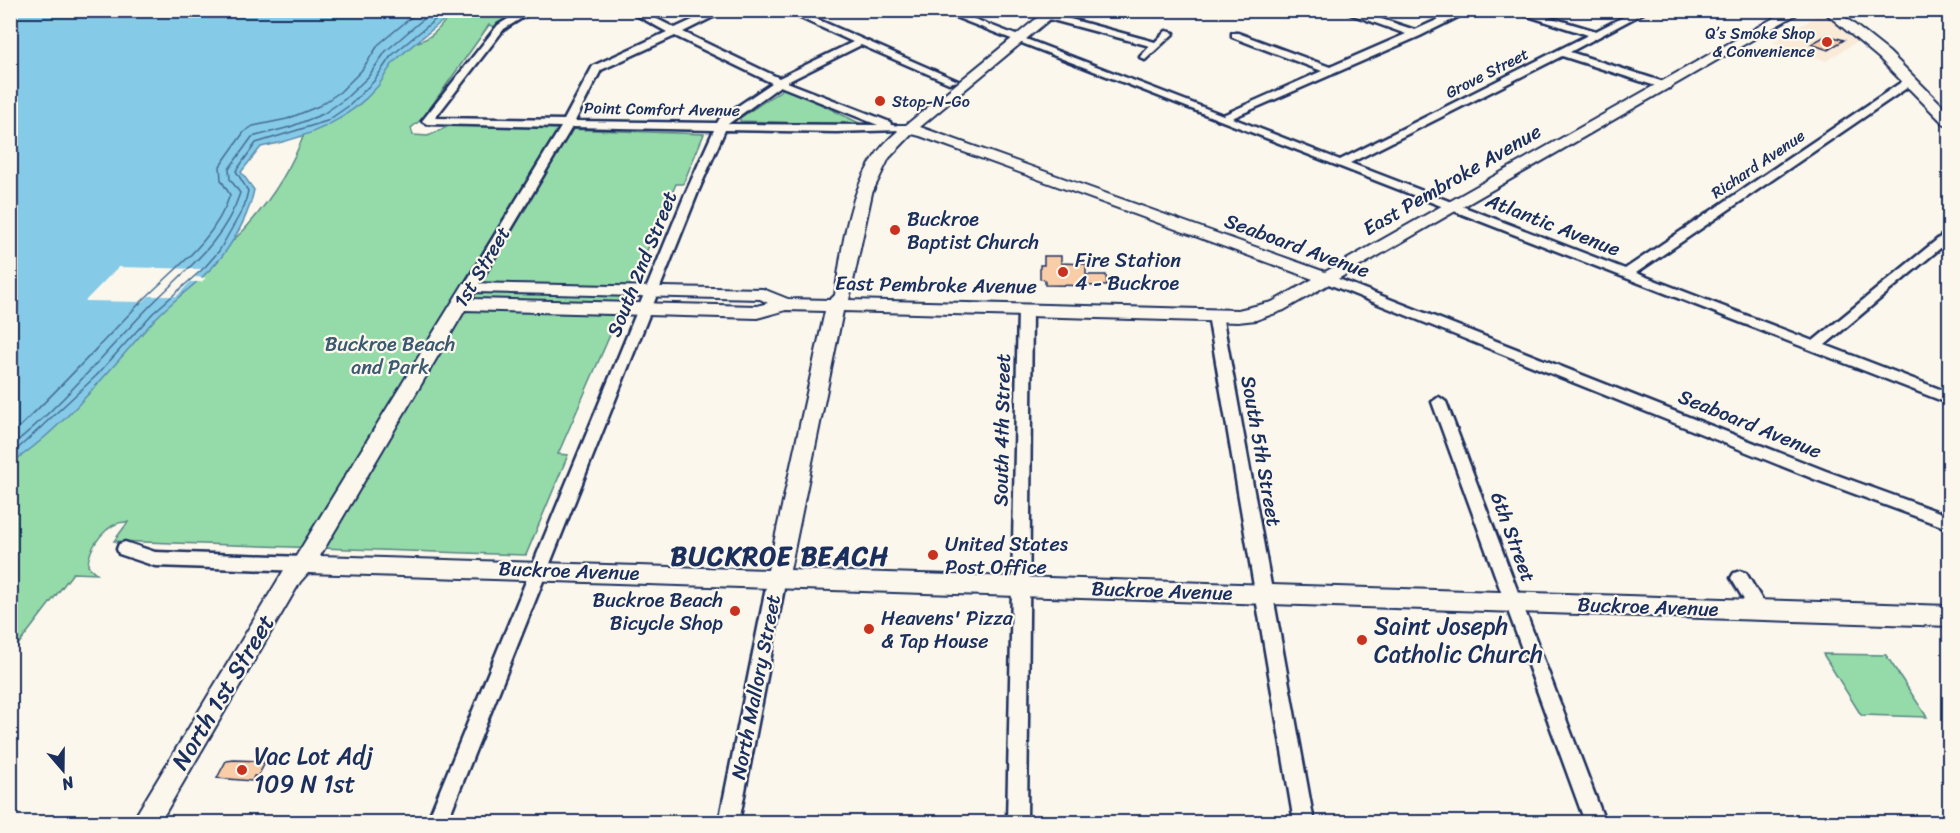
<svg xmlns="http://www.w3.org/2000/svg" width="1960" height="833" font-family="Sriracha,sans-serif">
	<rect width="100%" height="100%" fill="#fbf7ec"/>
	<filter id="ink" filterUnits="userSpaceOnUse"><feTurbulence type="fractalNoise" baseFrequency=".0167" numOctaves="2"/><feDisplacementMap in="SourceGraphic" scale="12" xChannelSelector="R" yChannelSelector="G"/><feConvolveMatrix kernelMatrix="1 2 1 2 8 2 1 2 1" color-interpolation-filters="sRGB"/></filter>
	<g filter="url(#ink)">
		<!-- built -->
		<path fill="#faead8" d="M1819,15L1828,17L1858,41L1826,61L1773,42Z"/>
		<!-- green -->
		<path fill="#95dba9" stroke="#588584" stroke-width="1.5" d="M453,11H540L516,22L506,31L489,25L423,118L411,128L413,135L428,136L451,125L704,134L683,184H676L558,454L568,455L526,555L114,541L128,522C108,520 88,547 88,566L97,574L73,573L11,654L10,449L244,230C271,200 294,164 307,126L348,112L359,105L406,44C431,42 439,29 453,11Z
			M786,87L863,125L740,121V118Z
			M1823,654L1886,655L1927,717L1861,715Z"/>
		<!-- water -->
		<path fill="#85cae6" stroke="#5b8cb0" stroke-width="1.5" d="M11,11H449L442,16L444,20C428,33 412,45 397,59C389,66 385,77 378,86C347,122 306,138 261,147L241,172L254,190C249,213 237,236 223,255C204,280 177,296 156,318C113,365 64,429 11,463Z"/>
		<!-- pier -->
		<path fill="#fbf7ec" d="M118,267L202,269L195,277L206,278L201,282H190L177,296H149L143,302L85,301Z"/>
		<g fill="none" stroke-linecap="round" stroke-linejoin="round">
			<!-- shore -->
			<path stroke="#456d94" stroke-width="1.5" d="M10,436C56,393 97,347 141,302C175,268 214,242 230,195L221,180L220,166L244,132L253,126L287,119L319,106L340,92L361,71L379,44L420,10
				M10,447C61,406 101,357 146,310C182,272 223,245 240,193L230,179L229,169L252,137L290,127L323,114L345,99L368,77L386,51L428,15L430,10
				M10,456L96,376L153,313L205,267L219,251L244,207L248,191L236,171L256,143L327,121L350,105L374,81L391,56L436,19L440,10"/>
		</g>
		<!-- building -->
		<path fill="#f9cda8" stroke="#1b2f5e" stroke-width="1.5" d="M1827,35L1844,40L1828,50L1811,44Z
			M1044,256H1061V263L1086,264V275H1106L1107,286L1045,285V280L1040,279V265H1044Z
			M234,760L263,761L261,763H265L258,776H254L252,781L217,778L226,761Z"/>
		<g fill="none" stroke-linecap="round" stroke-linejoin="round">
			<!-- street casing -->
			<g stroke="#1b2f5e" stroke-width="5">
				<path id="street" d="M523,10H535L504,29L435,118L564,120L593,66L667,32L627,10H639L675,28L714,10H727L683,32L779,78L853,42L783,10H796L958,81L949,83L861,45L787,82L890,122L891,125L900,126V130L836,132L725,130L698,192L447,822H427L686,192L714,130L572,127L477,287L475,290H465L463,287L561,127L427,124L422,121L498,25ZM675,36L772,83L720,118L717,123L575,121L601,70ZM780,86L878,125L728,124Z
					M937,10H951L1223,115L1322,71L1232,37V33H1238L1330,67L1406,34L1339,10H1354L1415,30L1459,10H1472L1420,36L1232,118L1340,160L1588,35L1509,10H1525L1596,31L1637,10H1649L1570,52L1670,84V88H1662L1562,56L1350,163L1625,269L1906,79H1914V83L1636,273L1813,341L1950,229V240L1825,345L1950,393V404Z
					M1048,13L1155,42L1166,31L1174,33L1145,60L1140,57L1150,46L1045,18V14Z
					M1326,274L1826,471L1950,516V529L1814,479L1321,281L1319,278Z
					M1025,306L1032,310L1027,822H1007L1018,310Z
					M1215,311L1222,315L1314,822H1294L1208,315Z
					M1439,397L1446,402L1605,822H1585L1432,402Z
					M125,542L155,552L303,557L309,559L312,564L309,569L303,571L155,566L119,554L117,549L119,544Z
					M777,571L783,573L786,578L739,822H719L768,578L771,573Z
					M1740,571L1746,573L1765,605L1768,610L1765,615L1759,617L1753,615L1734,583L1731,578L1734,573Z"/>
			</g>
			<!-- secondary casing -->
			<g stroke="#1b2f5e" stroke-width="4">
				<path id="secondary" d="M1047,10H1061L920,127L1325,272L1788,10H1804L1284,310L1256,320L1238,322L843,311L790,570L1950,606V626L308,573L300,582L160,822H132L284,570L295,558L464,283L763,289L788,299L830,300L835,295C844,238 850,170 898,131L895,128L897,125H906ZM912,134L920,136L1313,279L1272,302L1238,310L849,300L872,193L889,158ZM475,292L760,299L768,303L757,306L472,299ZM465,310L757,318L786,310L825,311L768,570L320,556Z
					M1822,10H1836L1889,52L1950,113V126L1945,125L1879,58Z"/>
			</g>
			<!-- street -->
			<use href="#street" fill="#fbf7ec" fill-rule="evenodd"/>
			<!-- secondary -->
			<use href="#secondary" fill="#fbf7ec" fill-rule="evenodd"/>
		</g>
	</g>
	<!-- markers -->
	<g fill="#c8321e" stroke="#fbf7ec" stroke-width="2">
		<circle cx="1827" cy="42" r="6"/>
		<circle cx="880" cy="101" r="6"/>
		<circle cx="895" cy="230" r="6"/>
		<circle cx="1063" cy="272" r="6"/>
		<circle cx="933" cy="555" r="6"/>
		<circle cx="735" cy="611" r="6"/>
		<circle cx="869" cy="629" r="6"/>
		<circle cx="1362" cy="640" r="6"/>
		<circle cx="242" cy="770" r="6"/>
	</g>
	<g text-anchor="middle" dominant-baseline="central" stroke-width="4.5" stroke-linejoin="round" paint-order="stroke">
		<!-- far-poi labels -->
		<g font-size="16" fill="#1b2f5e" stroke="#fbf7ec" text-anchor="end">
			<text x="1815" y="33">Q’s Smoke Shop<tspan x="1815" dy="18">&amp; Convenience</tspan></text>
			<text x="892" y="101" text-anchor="start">Stop-N-Go</text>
		</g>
		<!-- far-street labels -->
		<g font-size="16" fill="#1b2f5e" stroke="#fbf7ec">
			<text transform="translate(1487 73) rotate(-27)">Grove Street</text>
			<text transform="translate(662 109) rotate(1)">Point Comfort Avenue</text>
			<text transform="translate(1758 164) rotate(-34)">Richard Avenue</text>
		</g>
		<!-- street labels -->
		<g font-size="20" fill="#1b2f5e" stroke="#fbf7ec">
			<text transform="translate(1452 180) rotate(-30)">East Pembroke Avenue</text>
			<text transform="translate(1553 225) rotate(21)">Atlantic Avenue</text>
			<text transform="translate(1297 246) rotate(20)">Seaboard Avenue</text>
			<text transform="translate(642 264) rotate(-68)">South 2nd Street</text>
			<text transform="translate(482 267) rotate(-59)">1st Street</text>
			<text transform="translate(936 285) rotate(1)">East Pembroke Avenue</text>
			<text transform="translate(1750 424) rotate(22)">Seaboard Avenue</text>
			<text transform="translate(1002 430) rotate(-89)">South 4th Street</text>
			<text transform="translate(1261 451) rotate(80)">South 5th Street</text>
			<text transform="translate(1513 537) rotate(70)">6th Street</text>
			<text transform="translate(569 571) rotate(2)">Buckroe Avenue</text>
			<text transform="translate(1162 591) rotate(2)">Buckroe Avenue</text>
			<text transform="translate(1648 607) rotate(2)">Buckroe Avenue</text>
			<text transform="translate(756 687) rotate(-79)">North Mallory Street</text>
		</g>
		<!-- poi labels -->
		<g font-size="20" fill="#1b2f5e" stroke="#fbf7ec" text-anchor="start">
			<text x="907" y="219">Buckroe<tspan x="907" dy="23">Baptist Church</tspan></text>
			<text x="1075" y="260">Fire Station<tspan x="1075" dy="23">4 - Buckroe</tspan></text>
			<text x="945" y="544">United States<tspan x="945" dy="23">Post Office</tspan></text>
			<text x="723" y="600" text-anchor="end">Buckroe Beach<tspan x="723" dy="23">Bicycle Shop</tspan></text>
			<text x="881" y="618">Heavens' Pizza<tspan x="881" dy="23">&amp; Tap House</tspan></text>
		</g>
		<!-- park labels -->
		<g font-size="20" fill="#3a5a71" stroke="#fbf7ec">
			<text x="390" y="344">Buckroe Beach<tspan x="390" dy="23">and Park</tspan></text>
		</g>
		<!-- near-poi labels -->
		<g font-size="24" fill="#1b2f5e" stroke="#fbf7ec" text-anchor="start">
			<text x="1374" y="626">Saint Joseph<tspan x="1374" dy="28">Catholic Church</tspan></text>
			<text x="254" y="756">Vac Lot Adj<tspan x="254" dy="28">109 N 1st</tspan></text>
		</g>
		<!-- near-street labels -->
		<g font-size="24" fill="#1b2f5e" stroke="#fbf7ec">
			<text transform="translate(223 692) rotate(-59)">North 1st Street</text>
		</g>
		<!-- district labels -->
		<g font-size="26" font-weight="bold" letter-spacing="1.5" fill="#1b2f5e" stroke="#fbf7ec">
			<text x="780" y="556">BUCKROE BEACH</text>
		</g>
	</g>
	<!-- margin -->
	<rect width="1960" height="833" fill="none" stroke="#fbf7ec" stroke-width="36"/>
	<rect x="18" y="18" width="1924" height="797" fill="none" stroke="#1b2f5e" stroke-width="2" filter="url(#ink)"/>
	<!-- north arrow -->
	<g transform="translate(63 770) rotate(160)" stroke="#fbf7ec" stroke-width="4.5" paint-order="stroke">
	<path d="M0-4.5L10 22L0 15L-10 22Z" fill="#1b2f5e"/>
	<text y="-9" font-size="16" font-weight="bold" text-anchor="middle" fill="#1b2f5e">N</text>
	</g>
</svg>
